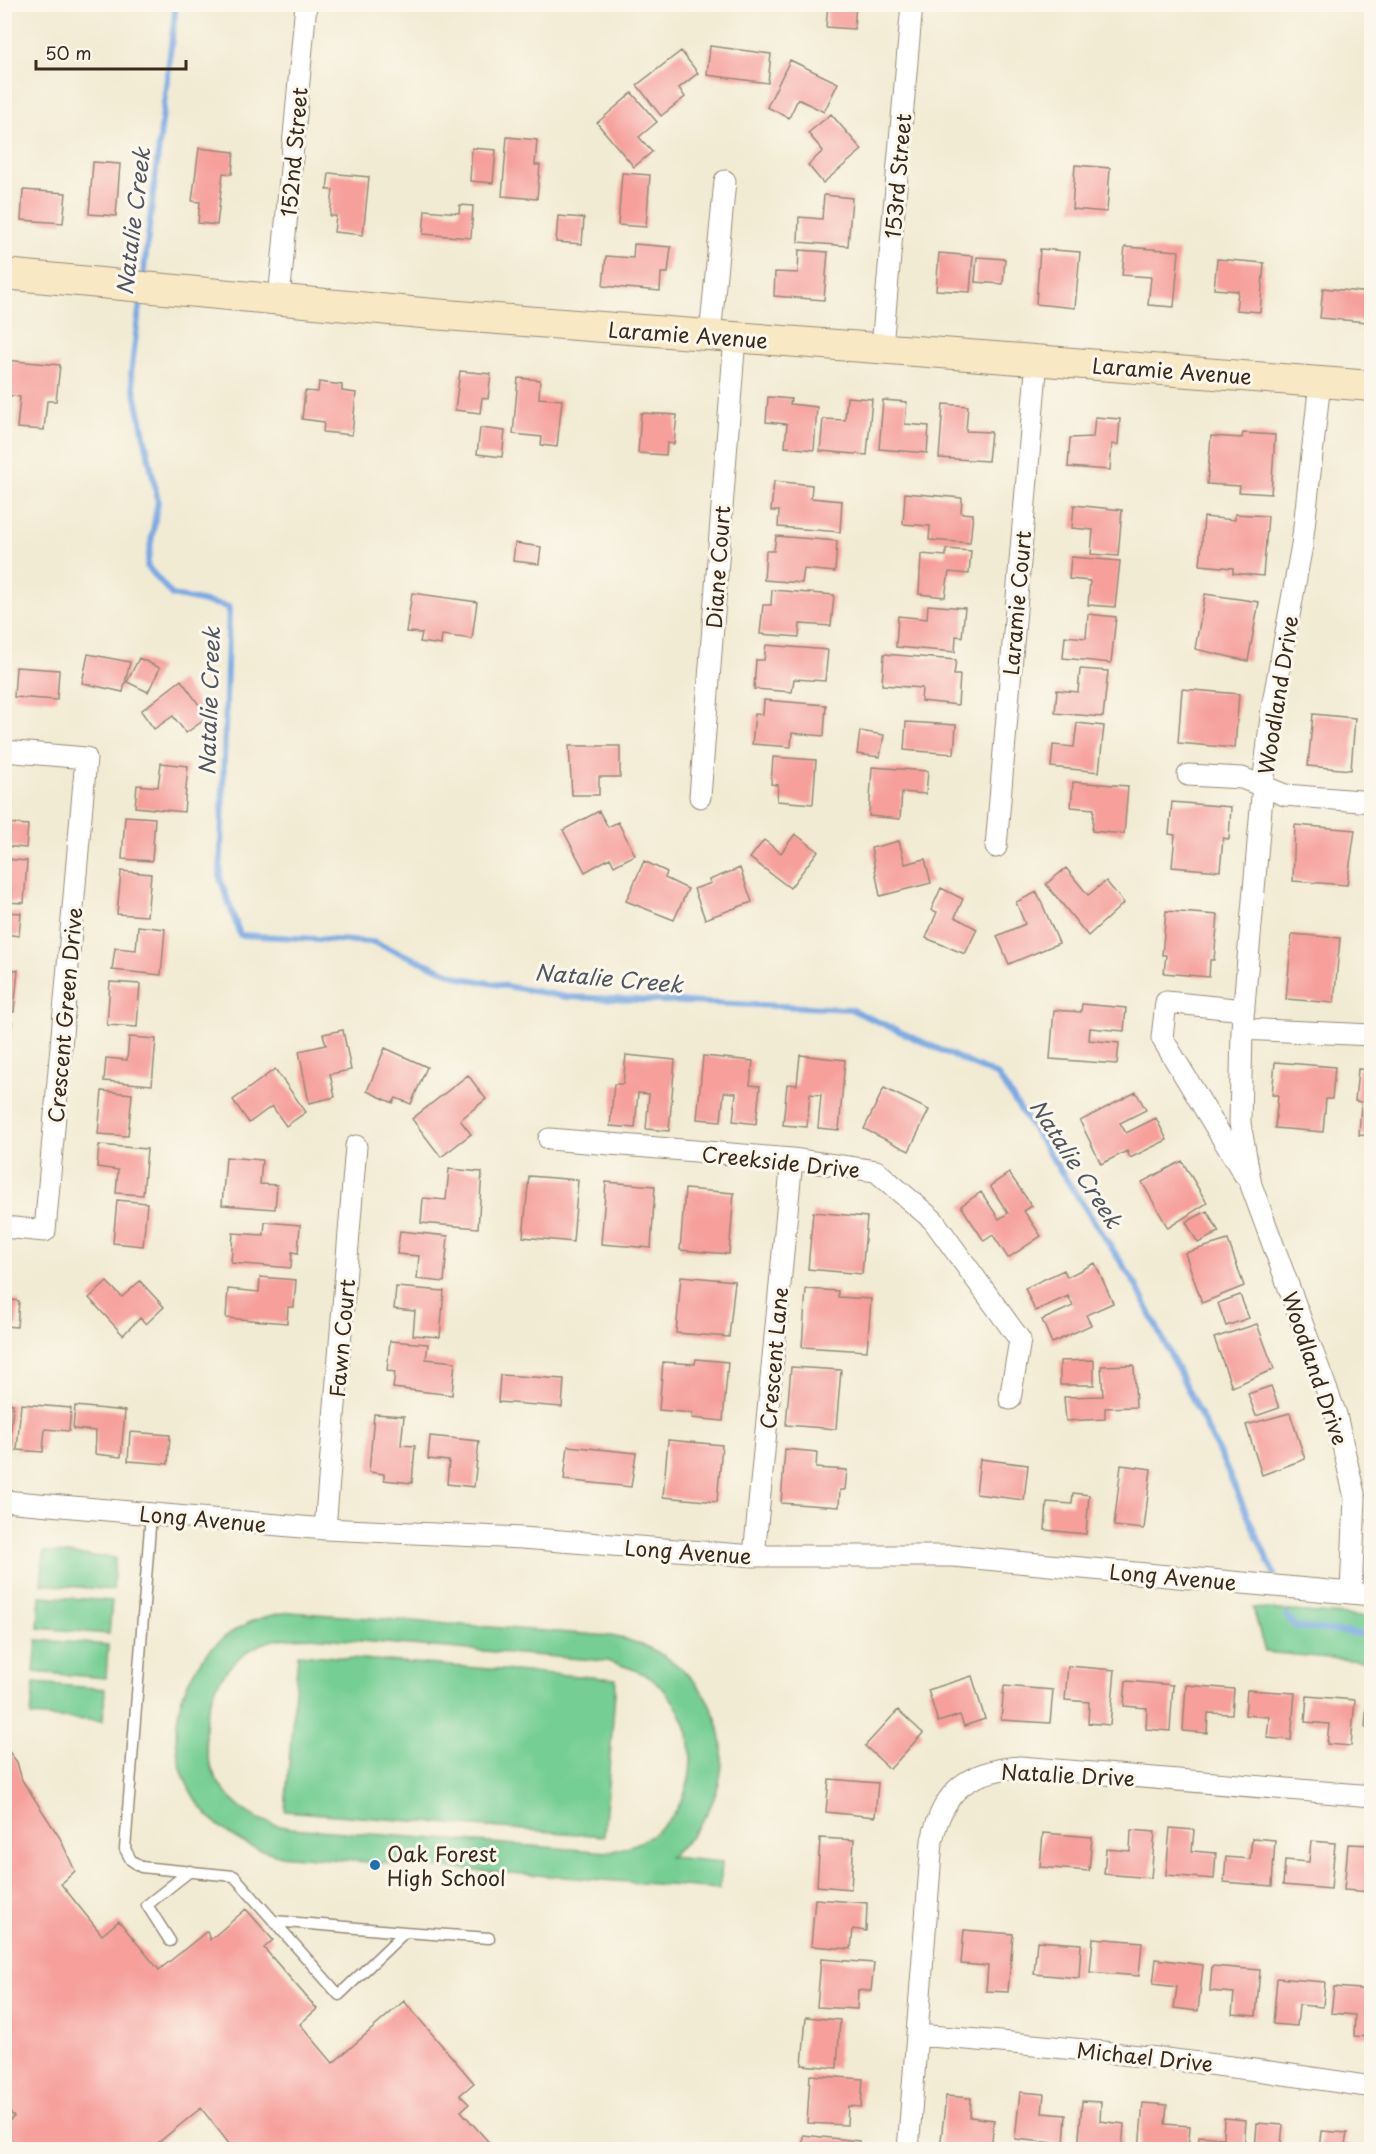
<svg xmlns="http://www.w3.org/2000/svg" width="1376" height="2154" font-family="'Playpen Sans',sans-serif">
	<rect width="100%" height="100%" fill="#fbf7ec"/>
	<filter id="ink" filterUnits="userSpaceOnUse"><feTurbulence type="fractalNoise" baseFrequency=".0167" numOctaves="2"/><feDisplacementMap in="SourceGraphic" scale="12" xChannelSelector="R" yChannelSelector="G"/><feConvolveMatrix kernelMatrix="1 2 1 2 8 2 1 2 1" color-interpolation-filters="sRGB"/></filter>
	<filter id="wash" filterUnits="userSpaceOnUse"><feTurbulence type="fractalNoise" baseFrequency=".008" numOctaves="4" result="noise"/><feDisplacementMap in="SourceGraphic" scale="24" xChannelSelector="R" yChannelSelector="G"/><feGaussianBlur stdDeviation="1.35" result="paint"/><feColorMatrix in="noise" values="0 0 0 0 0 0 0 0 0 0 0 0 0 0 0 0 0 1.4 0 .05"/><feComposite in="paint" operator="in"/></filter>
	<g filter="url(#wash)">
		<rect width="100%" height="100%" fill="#f2ebd3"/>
		<!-- green -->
		<path fill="#75ce93" stroke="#587c58" stroke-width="1.5" fill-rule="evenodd" d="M44,1552L115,1558L113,1590L41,1584Z
			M40,1596L112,1601L109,1634L38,1628Z
			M1253,1608L1371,1617V1662L1265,1652Z
			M290,1612L611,1636C727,1658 762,1782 669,1857L722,1862L720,1889L278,1855C262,1850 246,1846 232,1836C134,1770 173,1624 290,1612ZM311,1637L606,1661C621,1665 636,1669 649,1677C702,1714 707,1797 652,1835C639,1844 624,1848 609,1852L290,1828C269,1824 248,1817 233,1801C183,1751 202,1663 270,1641C283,1637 298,1638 311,1637Z
			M37,1640L108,1645L106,1678L34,1672Z
			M298,1654L616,1679L604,1836L285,1811Z
			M34,1683L105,1689L103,1721L31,1716Z"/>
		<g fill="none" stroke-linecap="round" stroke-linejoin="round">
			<!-- stream -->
			<path stroke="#79a9e3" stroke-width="6" d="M143,278L176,4
				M141,294L131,374L158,501L147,566L172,595L229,607L220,878L240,935L373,942L462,978L566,997L850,1009L998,1076L1136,1285L1223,1461L1274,1574
				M1286,1615L1296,1627L1372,1635"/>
		</g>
		<g id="blocks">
			<!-- building -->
			<path fill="#f69f9b" d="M828,4H856L854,29L826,27Z
				M710,46L771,54L768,83L707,75Z
				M681,51L698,73L679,88L685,97L661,116L637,85Z
				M790,60L838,83L824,112L798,99L789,118L767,107Z
				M632,93L657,122L639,137L652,152L634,167L597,123Z
				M831,114L862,150L823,183L808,165L823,151L808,133Z
				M507,137L537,140L535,165H540L537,199L502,196Z
				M199,148L234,152L232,174L223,173L217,225L198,223L200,202L192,201Z
				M472,148L496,150L493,183L470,181Z
				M93,162L120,164L116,216L89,214Z
				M1075,165L1110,168L1107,212L1072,209Z
				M329,173L369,177L363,235L334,232L336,216H330L333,190H327Z
				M622,173L650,175L646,227L618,225Z
				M23,190L66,193L63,223L21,220Z
				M824,195L852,198L848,246L798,242L799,217L822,219Z
				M460,205L473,206L471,238L423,234L425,210L459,213Z
				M558,216L584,218L582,244L556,242Z
				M634,244L671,247L668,273H661L660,291L603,286L606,256L633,258Z
				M1125,247L1179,251L1174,307L1148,305L1151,277L1122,275Z
				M1040,249L1080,252L1075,308L1036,304Z
				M799,250L828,252L824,300L774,296L775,272L798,273Z
				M939,253L973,256L970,292L936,290Z
				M977,257L1005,259L1003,284L975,282Z
				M1217,259L1264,263L1260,312L1236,310L1238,291L1214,289Z
				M1323,288L1370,293L1368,322L1320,318Z
				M4,360L60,365L56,401H47L44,430L17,428L20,397L4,395Z
				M460,371L491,374L488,399L482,398L480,413L455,410Z
				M518,378L540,380L539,398L562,400L557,447L541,445L542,437L513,434Z
				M319,382L342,385V391L356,393L352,435L323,432L324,422L302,419L305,391L318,392Z
				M768,397L791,399L790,404L817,407L814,450L785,447L787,424L766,422Z
				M847,397L872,399L867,455L820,451L823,419L845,420Z
				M883,400L907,402L905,424L929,426L927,453L879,449Z
				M943,404L968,406L966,431L991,432L988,461L939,458Z
				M641,413L677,415L674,444L667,443L666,455L638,453Z
				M1095,417L1120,419L1118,445L1112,444L1110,470L1068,467L1070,438L1093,437Z
				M480,428L505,431L502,457L477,454Z
				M1243,433L1275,435L1271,494L1239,492L1240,486L1207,484L1211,436L1242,438Z
				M774,481L812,485L811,498L842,501L840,532L778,527L779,511H771Z
				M905,493L962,498L961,513L973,514L970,543L929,540L930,526L903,524Z
				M1074,505L1122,510L1118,556L1091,554L1093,530L1072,528Z
				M1235,514L1268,516L1263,576L1233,573V568L1200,565L1204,517L1235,520Z
				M776,536L837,541L835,572L804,569L802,583L764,580L766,551H774Z
				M515,543L541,547L539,564L513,561Z
				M946,549L971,551L969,574L949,572L945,597L919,594L921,554L946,556Z
				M1071,557L1120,561L1115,607L1088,605L1090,581L1069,579Z
				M772,590L834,595L831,626L800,624L799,637L760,634L763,605H771Z
				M412,593L477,602L472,639L442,635L441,645L420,642L422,633L406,632Z
				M1205,594L1259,602L1248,661L1195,649Z
				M928,605L965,608L962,637L956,636L955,652L896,647L898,616L927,619Z
				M1088,614L1116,617L1111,663L1063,658L1065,636L1086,638Z
				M766,645L828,650L825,681L794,679L792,692L754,689L756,660H764Z
				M88,654L130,662L123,692L82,683Z
				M884,654L956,660L954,675H960L958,705L921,701L922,688L882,685Z
				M139,658L160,668L148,692L127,682Z
				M16,667L59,670L57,700L14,697Z
				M1080,669L1108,671L1103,717L1055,713L1057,690L1078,692Z
				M181,680L208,717L186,733L173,716L154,729L141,711Z
				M1182,689L1239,694L1235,748L1178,743Z
				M764,700L826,705L824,736L792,733L791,747L752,744L755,714L763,715Z
				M1313,714L1355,718L1351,770L1308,766Z
				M906,722L956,725L954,754L904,750Z
				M1077,723L1104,726L1099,772L1051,767L1053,745L1074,747Z
				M860,731L884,735L880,757L857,754Z
				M569,746H620V777H599V795H572Z
				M773,757L816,760L813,804L777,801L778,785L771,784Z
				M161,763L188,766L184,812L135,807L137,785L158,787Z
				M872,767L928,771L926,794L902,792L900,819L869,816Z
				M1073,782L1128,786L1124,834L1092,831L1094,809L1071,807Z
				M4,799L9,800L7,823L28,825L26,848L4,846Z
				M1172,802L1231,807L1229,839L1223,838L1220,871L1172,867L1175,835L1169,834Z
				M599,811L608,827L618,822L635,855L614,866L610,858L585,872L563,830Z
				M125,816L155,818L152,861L122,859Z
				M1295,825L1355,830L1347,885L1293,881Z
				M795,834L818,851L790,888L750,858L764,840L781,853Z
				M899,841L905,864L925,859L931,883L880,896L871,848Z
				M4,859L27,861L24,903L4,902Z
				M644,861L667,872L665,878L688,889L674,920L626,901Z
				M740,868L752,902L705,919L694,889L711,883L709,880Z
				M1066,868L1088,895L1106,881L1124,903L1088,936L1046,884Z
				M121,871L151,874L147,916L117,914Z
				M941,888L963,899L955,917L977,929L965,954L926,938L937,912L931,910Z
				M1037,892L1059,943L1009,964L997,936L1025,924L1016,902Z
				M1166,911L1218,915L1214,960H1210L1209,977L1164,973L1166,955H1162Z
				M4,912L21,913L19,936L4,934Z
				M138,926L165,929L161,975L112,970L115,948L136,950Z
				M1292,934L1340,938L1334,1003L1286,999Z
				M5,969L18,970L14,1012L5,1011Z
				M110,982L140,984L137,1027L107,1025Z
				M1082,1004L1126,1008L1124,1031L1090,1028L1089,1040L1119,1043L1117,1064L1050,1059L1054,1010L1081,1012Z
				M5,1022H12L9,1045H5Z
				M343,1030L351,1070L330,1074L335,1097L309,1103L299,1051L326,1045L323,1034Z
				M129,1037L156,1039L152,1085L104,1081L106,1058L127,1060Z
				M385,1048L427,1067L411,1104L396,1098L393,1103L367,1091Z
				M626,1055L675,1060L669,1131L646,1129L649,1094L638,1093L635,1128L610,1126L614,1084H623Z
				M800,1055L845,1060L839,1130L818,1128L821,1095L810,1094L807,1127L783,1125L787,1084L797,1085Z
				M703,1056L753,1061L750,1085L760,1086L756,1124L733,1121L736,1093L724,1092L721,1121L697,1119Z
				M1275,1062L1335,1067L1332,1099H1326L1323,1132L1275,1128L1278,1095H1272Z
				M275,1069L306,1112L286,1126L272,1106L249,1123L233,1100Z
				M1358,1069L1372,1070V1136L1359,1135L1361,1102L1355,1101Z
				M468,1075L486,1099L460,1120L471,1134L441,1157L412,1119Z
				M884,1088L929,1110L909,1151L864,1129Z
				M102,1091L132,1094L128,1136L98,1134Z
				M1136,1092L1146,1110L1120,1123L1126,1133L1156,1118L1167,1140L1130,1158L1127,1151L1101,1164L1080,1121Z
				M99,1145L147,1149L143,1195L116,1193L118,1170L97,1167Z
				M226,1157L262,1160L260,1184L277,1185L275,1209L222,1205Z
				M1182,1161L1207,1203L1168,1228L1142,1182Z
				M449,1169L482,1172L478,1228L421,1223L423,1198L446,1200Z
				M1009,1173L1032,1206L1024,1211L1041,1236L1008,1258L993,1235L984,1241L961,1206L981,1192L999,1219L1008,1213L990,1186Z
				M529,1176L578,1180L573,1242L523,1237Z
				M606,1182L655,1186L651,1248L601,1244Z
				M685,1189L734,1193L729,1254L680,1250Z
				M117,1200L147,1203L143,1246L113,1243Z
				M1207,1211L1219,1232L1198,1243L1186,1222Z
				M813,1212L867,1217L862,1274L808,1269Z
				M265,1222L300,1225L298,1253L292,1252L291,1268L231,1263L233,1233L264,1235Z
				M400,1231L448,1236L444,1282L417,1279L419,1256L397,1254Z
				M1228,1240L1244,1286L1202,1303L1185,1253Z
				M1095,1263L1113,1303L1086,1315L1091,1325L1052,1343L1042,1320L1073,1306L1068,1296L1035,1311L1025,1288L1064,1270L1067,1277Z
				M681,1276L735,1281L729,1337L676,1333Z
				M260,1277L296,1280L294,1307H288L287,1323L226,1318L228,1289L259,1292Z
				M140,1281L164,1307L146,1324L140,1318L123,1335L89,1298L107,1282L122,1297Z
				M396,1287L444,1291L440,1337L413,1335L415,1311L394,1309Z
				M806,1289L838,1291V1297L871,1299L867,1351L802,1347Z
				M1240,1295L1249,1318L1226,1326L1218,1303Z
				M4,1299L19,1301L17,1327L4,1326Z
				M1257,1324L1274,1369L1232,1387L1214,1338Z
				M390,1341L428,1344L426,1359L455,1362L452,1395L393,1388L395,1372L387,1371Z
				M696,1359L728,1362L723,1421L692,1418L693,1413L659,1410L663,1362L695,1364Z
				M1094,1360V1385H1060V1361Z
				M1134,1365L1136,1407L1105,1408V1419L1066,1421L1064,1397L1103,1396L1101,1366Z
				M791,1367L841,1370L836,1429L786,1425Z
				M500,1375L564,1379L562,1407L498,1402Z
				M1271,1386L1279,1408L1256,1416L1248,1394Z
				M4,1403L13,1404L9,1450L4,1449Z
				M21,1404L71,1408L69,1431L45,1429L43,1452L17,1450Z
				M75,1406L125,1411L121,1457L95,1454L96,1431L73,1429Z
				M1290,1413L1305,1459L1262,1475L1246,1425Z
				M374,1414L404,1416L401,1445L415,1446L412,1483L384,1480V1474L369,1472Z
				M130,1432L170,1435L168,1464L128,1461Z
				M430,1436L479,1441L474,1487L447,1484L449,1461L428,1459Z
				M668,1440L722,1445L717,1502L663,1497Z
				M568,1446L636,1453L631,1487L564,1480Z
				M785,1449L817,1452L816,1468L847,1470L845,1490H840L839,1507L781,1503Z
				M980,1459L1028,1465L1024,1500L976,1494Z
				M1121,1465L1151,1469L1144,1529L1114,1526Z
				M1073,1493L1089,1495L1086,1534L1045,1530L1047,1502L1072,1504Z
				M1068,1666L1115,1670L1110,1725L1088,1723L1089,1702L1065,1700Z
				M972,1676L985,1719L964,1726L960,1715L938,1722L928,1690Z
				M1126,1681L1173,1685L1170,1731L1146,1729L1147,1708L1124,1706Z
				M1186,1685L1234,1689L1232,1714L1208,1713L1207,1733L1183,1731Z
				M1004,1686L1053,1690L1050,1723L1001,1720Z
				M1247,1690L1295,1693L1291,1740L1267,1738L1269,1717L1245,1715Z
				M1307,1696L1355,1700L1351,1746L1327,1744L1329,1724L1305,1722Z
				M1367,1702H1372V1728L1365,1727Z
				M898,1710L923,1733L890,1769L865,1746Z
				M4,1745L17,1762L22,1780L60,1838L75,1871L61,1884L102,1935L119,1921L159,1970L207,1931L210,1940L246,1909L273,1940L264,1948L317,2009L300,2024L333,2063L404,2001L474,2083L460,2095L469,2104L461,2111L494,2148L234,2150L201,2108L158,2143L163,2150H9L4,2144V2125L14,2117L4,2106Z
				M829,1779L878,1783L875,1817L826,1812Z
				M1170,1828L1194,1830L1192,1851L1216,1853L1214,1879L1166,1875Z
				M1131,1830L1155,1832L1151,1878L1104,1874L1106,1849L1130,1851Z
				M1043,1833L1092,1837L1089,1871L1040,1867Z
				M820,1838L854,1840L851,1889L817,1886Z
				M1252,1838L1275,1840L1272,1886L1224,1882L1226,1857L1250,1859Z
				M1311,1841L1335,1843L1331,1889L1283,1885L1285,1860L1309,1862Z
				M1348,1844L1371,1845L1372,1892L1344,1890Z
				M815,1899L867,1903L866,1931L853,1929L851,1949L811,1946Z
				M964,1930L1013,1934L1008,1992L986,1991L988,1966L961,1964Z
				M1093,1938L1142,1942L1139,1976L1090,1972Z
				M1037,1941L1081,1944L1079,1978L1034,1974Z
				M1366,1948L1372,1949V1973L1364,1972Z
				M821,1959L874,1963L871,1991L858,1990L857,2009L817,2007Z
				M1156,1959L1203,1965L1198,2011L1174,2008L1177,1987L1153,1984Z
				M1212,1966L1260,1970L1256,2016L1232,2014L1234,1993L1210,1991Z
				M1277,1978L1325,1982L1323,2007L1299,2005L1297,2026L1273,2024Z
				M1334,1987L1372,1990V2037L1354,2036L1355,2015L1331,2013Z
				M806,2017L840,2020L837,2068L802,2065Z
				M810,2075L863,2079L861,2107L848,2106L847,2125L807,2123Z
				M1020,2092L1044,2094L1042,2113L1066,2115L1064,2144L1015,2139Z
				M946,2096L971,2098L970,2117L994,2120L991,2150L940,2149Z
				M1082,2101L1101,2102L1100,2121L1124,2124L1122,2150H1078Z
				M1143,2103L1167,2105L1165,2124L1190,2126L1188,2150H1139Z
				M1224,2118L1246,2120L1244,2150H1198L1199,2136L1223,2138Z
				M1257,2123L1283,2125L1281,2144L1305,2147V2150H1255Z
				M1322,2131L1347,2133L1345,2145L1368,2147L1367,2150H1320Z
				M803,2135L859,2141L858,2150H802Z"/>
		</g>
	</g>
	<g filter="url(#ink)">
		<use href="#blocks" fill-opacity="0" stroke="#968a78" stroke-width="1.5"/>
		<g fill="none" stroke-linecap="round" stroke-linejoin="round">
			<!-- lane casing -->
			<g stroke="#968a78" stroke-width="13">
				<path id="lane" d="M151,1514L125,1849L131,1860L141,1867L234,1876L339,1995L405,1932L489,1938
					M274,1921L405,1932
					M170,1941L147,1905L190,1871"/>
			</g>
			<!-- street casing -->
			<g stroke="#968a78" stroke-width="23">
				<path id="street" d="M279,300L306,4
					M710,336L725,181
					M882,347L912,4
					M1320,382L1302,545L1272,708L1263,785L1242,1029L1240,1123L1251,1185L1336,1415L1355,1498L1351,1593
					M4,751L86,758L45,1231L4,1227
					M1188,775L1242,778L1285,795L1372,802
					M700,797L735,337
					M996,847L1037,359
					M1242,1029L1372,1035
					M549,1139L792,1159L876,1171L933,1220L1020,1340L1010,1399
					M1244,1174L1162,1038L1166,1002L1244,1010
					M4,1501L325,1529L522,1538L754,1556H953L1372,1595
					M325,1529L356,1146
					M754,1556L792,1159
					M918,2035C1070,2047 1221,2063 1372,2087
					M908,2150L932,1841C943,1790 968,1771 1020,1767L1372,1796"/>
			</g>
			<!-- secondary casing -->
			<g stroke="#968a78" stroke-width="32">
				<path id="secondary" d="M4,274L433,314L1372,386"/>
			</g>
			<!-- lane -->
			<use href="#lane" stroke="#fff" stroke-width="10"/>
			<!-- street -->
			<use href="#street" stroke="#fff" stroke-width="21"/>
			<!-- secondary -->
			<use href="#secondary" stroke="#f8e8c3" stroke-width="30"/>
		</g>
	</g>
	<!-- markers -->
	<circle fill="#1f6fb2" stroke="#fbf7ec" stroke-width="2" cx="375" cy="1865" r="6"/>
	<g text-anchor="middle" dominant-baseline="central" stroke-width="6" stroke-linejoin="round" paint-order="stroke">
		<!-- street labels -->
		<g font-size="21" fill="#3b2a1e" stroke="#fbf7ec">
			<text transform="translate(293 152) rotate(-85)">152nd Street</text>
			<text transform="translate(897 176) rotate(-85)">153rd Street</text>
			<text transform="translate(688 334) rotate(4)">Laramie Avenue</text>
			<text transform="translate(1172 370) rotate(4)">Laramie Avenue</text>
			<text transform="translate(717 567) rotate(-86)">Diane Court</text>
			<text transform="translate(1016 603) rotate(-85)">Laramie Court</text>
			<text transform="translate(1277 695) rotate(-81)">Woodland Drive</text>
			<text transform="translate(64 1015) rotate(-85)">Crescent Green Drive</text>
			<text transform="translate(781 1161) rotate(6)">Creekside Drive</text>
			<text transform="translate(341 1338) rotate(-85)">Fawn Court</text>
			<text transform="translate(773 1358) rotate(-85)">Crescent Lane</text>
			<text transform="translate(1316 1368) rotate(71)">Woodland Drive</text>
			<text transform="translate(203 1518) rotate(5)">Long Avenue</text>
			<text transform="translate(688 1551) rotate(4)">Long Avenue</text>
			<text transform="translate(1173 1576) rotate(5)">Long Avenue</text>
			<text transform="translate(1068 1774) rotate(3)">Natalie Drive</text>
			<text transform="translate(1145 2056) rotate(6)">Michael Drive</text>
		</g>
		<!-- poi labels -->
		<g font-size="21" fill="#3b2a1e" stroke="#fbf7ec" text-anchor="start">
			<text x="387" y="1853">Oak Forest<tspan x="387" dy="24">High School</tspan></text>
		</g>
		<!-- water labels -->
		<g font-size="22" font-style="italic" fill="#515663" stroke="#fbf7ec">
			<text transform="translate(132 221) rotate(-83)">Natalie Creek</text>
			<text transform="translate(208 701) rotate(-88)">Natalie Creek</text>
			<text transform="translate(609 977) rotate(5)">Natalie Creek</text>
			<text transform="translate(1077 1163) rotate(57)">Natalie Creek</text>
		</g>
	</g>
	<!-- margin -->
	<rect width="1376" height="2154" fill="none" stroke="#fbf7ec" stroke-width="24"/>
	<!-- scale -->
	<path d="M36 60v9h150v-9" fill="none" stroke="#3b2a1e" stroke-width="3"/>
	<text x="45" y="60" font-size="18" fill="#3b2a1e" stroke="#fbf7ec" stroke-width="4.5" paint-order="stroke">50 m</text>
</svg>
